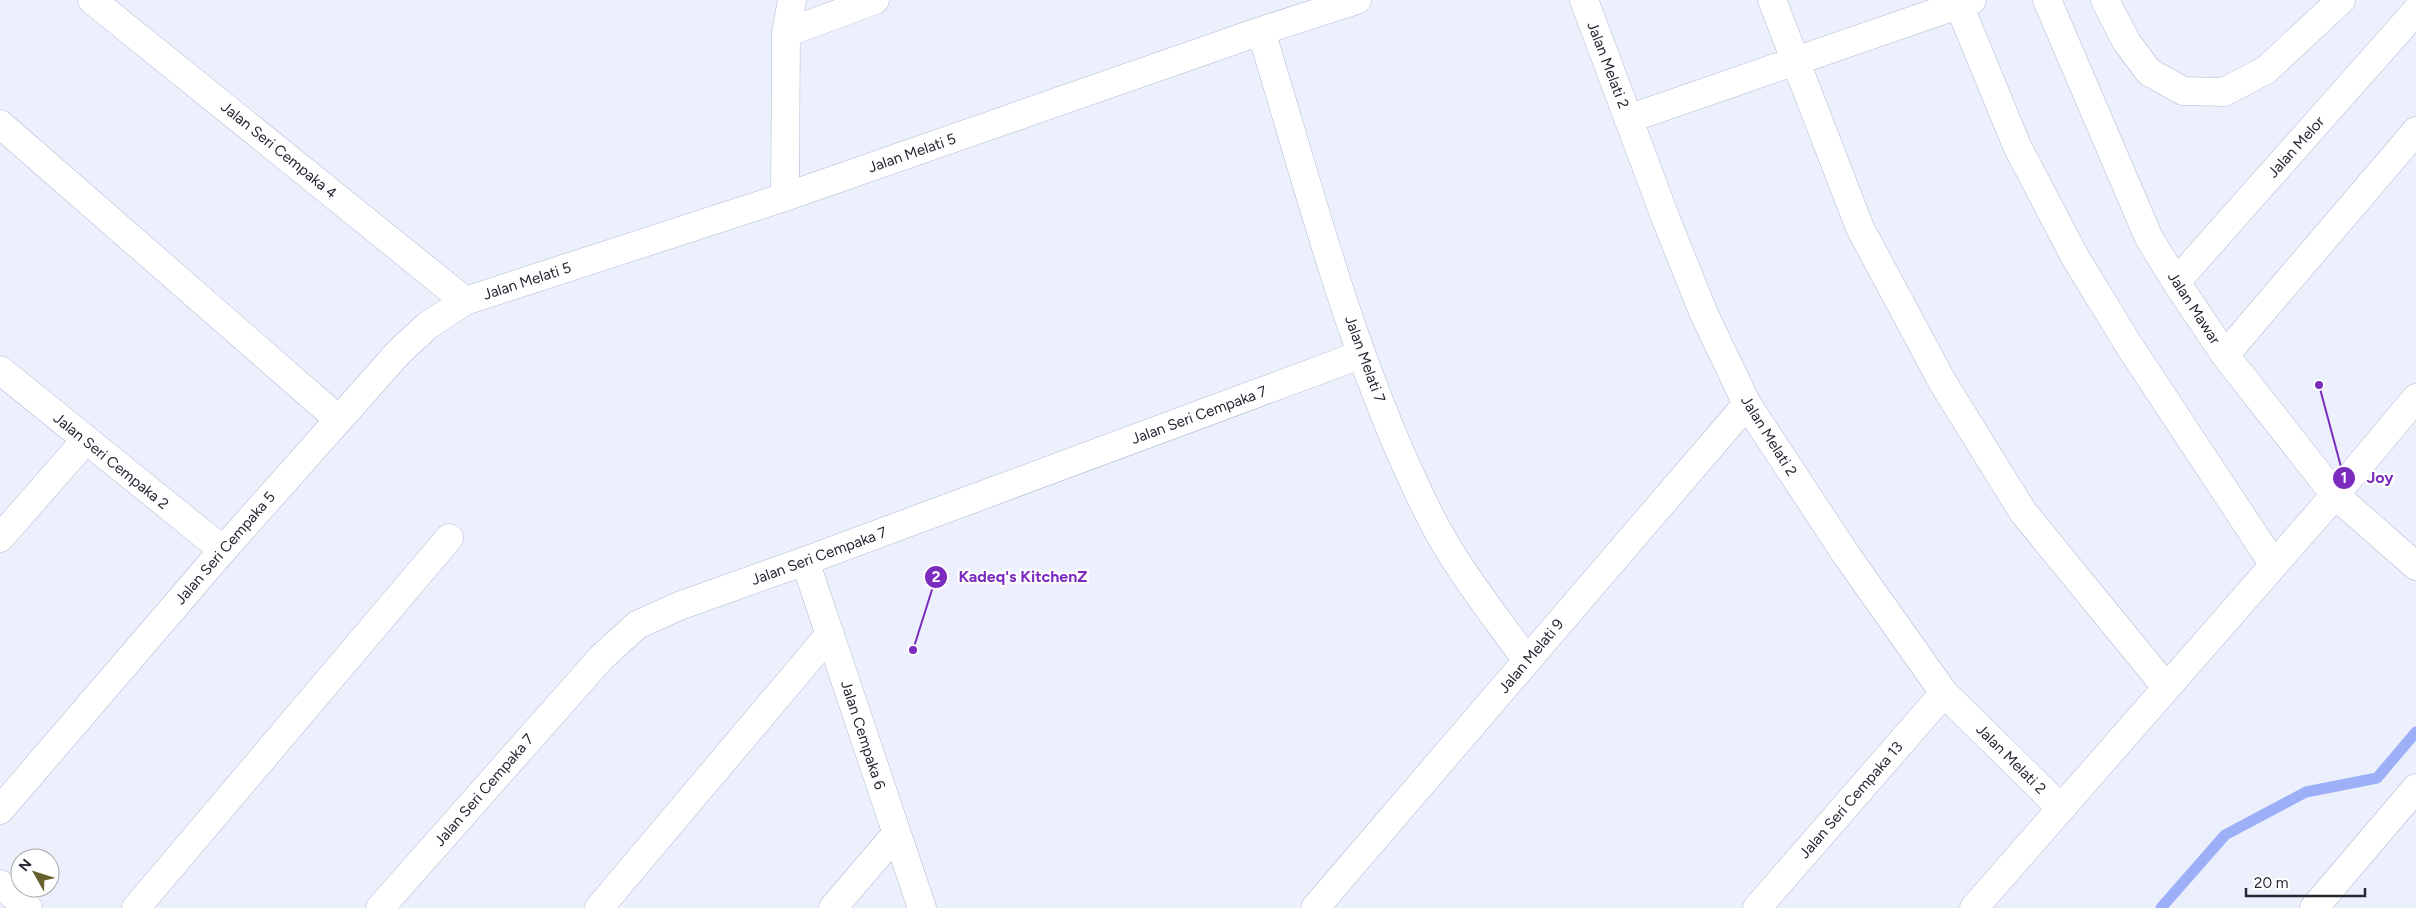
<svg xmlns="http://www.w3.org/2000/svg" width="2416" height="908" font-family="Figtree,sans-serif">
	<rect width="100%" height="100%" fill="#ecf0fc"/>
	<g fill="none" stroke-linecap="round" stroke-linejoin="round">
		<!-- stream -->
		<path stroke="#9daff7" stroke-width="11" d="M2161,908L2225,835L2306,792L2377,778L2416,732"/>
		<!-- minor casing -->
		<g stroke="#b2bad6" stroke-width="29">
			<path id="minor" d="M92,0L465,301
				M1584,0L1667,222L1704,314L1747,404L1847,556L1944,693L2061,808
				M1772,0L1860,228L1943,383L2023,512L2166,687
				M1957,0L2017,146L2075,257L2130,347L2274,565
				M2047,0L2149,238L2176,282L2225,355L2335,495L2416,566
				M2105,0L2126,41L2149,72L2183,91L2224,92L2266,70L2341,0
				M1261,31C1311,194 1353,363 1430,516C1456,568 1494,614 1527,661
				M786,33L875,0
				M1628,119L1972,0
				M0,124L338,419
				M785,197L786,33L792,0
				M2176,282L2416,11
				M2225,355L2416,131
				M0,370L223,550
				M0,538L85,441
				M805,561L922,908
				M0,810L223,550L399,352L427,326L465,301L785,197L1261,31L1357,0
				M0,884L28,908
				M136,908L449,538
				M380,908L601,658L637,625L679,606L805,561L1360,355
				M599,908L830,634
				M833,908L896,834
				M1315,908L1747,404
				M1757,908L1944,693
				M1974,908L2335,495L2416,398
				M2314,908L2416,788"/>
		</g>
		<!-- minor -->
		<use href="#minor" stroke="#fff" stroke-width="28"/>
	</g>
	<g text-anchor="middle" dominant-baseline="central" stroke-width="4.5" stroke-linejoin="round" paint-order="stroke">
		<!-- street labels -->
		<g font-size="15" fill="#252833" stroke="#fff">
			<text transform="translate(1608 65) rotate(69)">Jalan Melati 2</text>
			<text transform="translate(2296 147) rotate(-48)">Jalan Melor</text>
			<text transform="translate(279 150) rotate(39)">Jalan Seri Cempaka 4</text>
			<text transform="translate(912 153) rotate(-19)">Jalan Melati 5</text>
			<text transform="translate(527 281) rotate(-18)">Jalan Melati 5</text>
			<text transform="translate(2194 308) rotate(57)">Jalan Mawar</text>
			<text transform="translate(1365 359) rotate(70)">Jalan Melati 7</text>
			<text transform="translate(1199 415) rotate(-20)">Jalan Seri Cempaka 7</text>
			<text transform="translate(1769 436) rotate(58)">Jalan Melati 2</text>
			<text transform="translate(111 461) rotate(39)">Jalan Seri Cempaka 2</text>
			<text transform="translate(225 548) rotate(-49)">Jalan Seri Cempaka 5</text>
			<text transform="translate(819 556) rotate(-20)">Jalan Seri Cempaka 7</text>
			<text transform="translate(1531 656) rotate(-50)">Jalan Melati 9</text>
			<text transform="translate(863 735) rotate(72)">Jalan Cempaka 6</text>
			<text transform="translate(2011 759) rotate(45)">Jalan Melati 2</text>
			<text transform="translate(484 790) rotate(-49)">Jalan Seri Cempaka 7</text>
			<text transform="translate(1851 800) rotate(-49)">Jalan Seri Cempaka 13</text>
		</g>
	</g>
	<!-- callouts -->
	<path fill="none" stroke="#7b2cbf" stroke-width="2" d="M2319 385L2344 478M913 650L936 577"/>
	<g fill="#7b2cbf" stroke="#fff" stroke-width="2">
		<circle cx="2319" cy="385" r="5"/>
		<circle cx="913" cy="650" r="5"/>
		<circle cx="2344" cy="478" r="12"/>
		<circle cx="936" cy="577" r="12"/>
	</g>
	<g font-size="15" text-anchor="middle" font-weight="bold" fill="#fff">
		<text x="2344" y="483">1</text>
		<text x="936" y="582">2</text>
	</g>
	<g font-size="16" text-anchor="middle" font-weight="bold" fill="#7b2cbf" stroke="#fff" stroke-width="4.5" stroke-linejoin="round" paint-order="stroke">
		<text x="2380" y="483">Joy</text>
		<text x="1023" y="582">Kadeq's KitchenZ</text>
	</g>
	<!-- north arrow -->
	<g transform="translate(35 873) rotate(309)"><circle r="24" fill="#ffffff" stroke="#a8a9ad"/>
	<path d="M0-4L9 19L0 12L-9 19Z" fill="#67602d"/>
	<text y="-8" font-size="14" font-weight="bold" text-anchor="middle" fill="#252833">N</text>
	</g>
	<!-- scale -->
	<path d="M2246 888v8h119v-8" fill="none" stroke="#252833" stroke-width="2.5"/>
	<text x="2254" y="888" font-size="15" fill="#252833" stroke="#ffffff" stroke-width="4" paint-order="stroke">20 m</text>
</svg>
